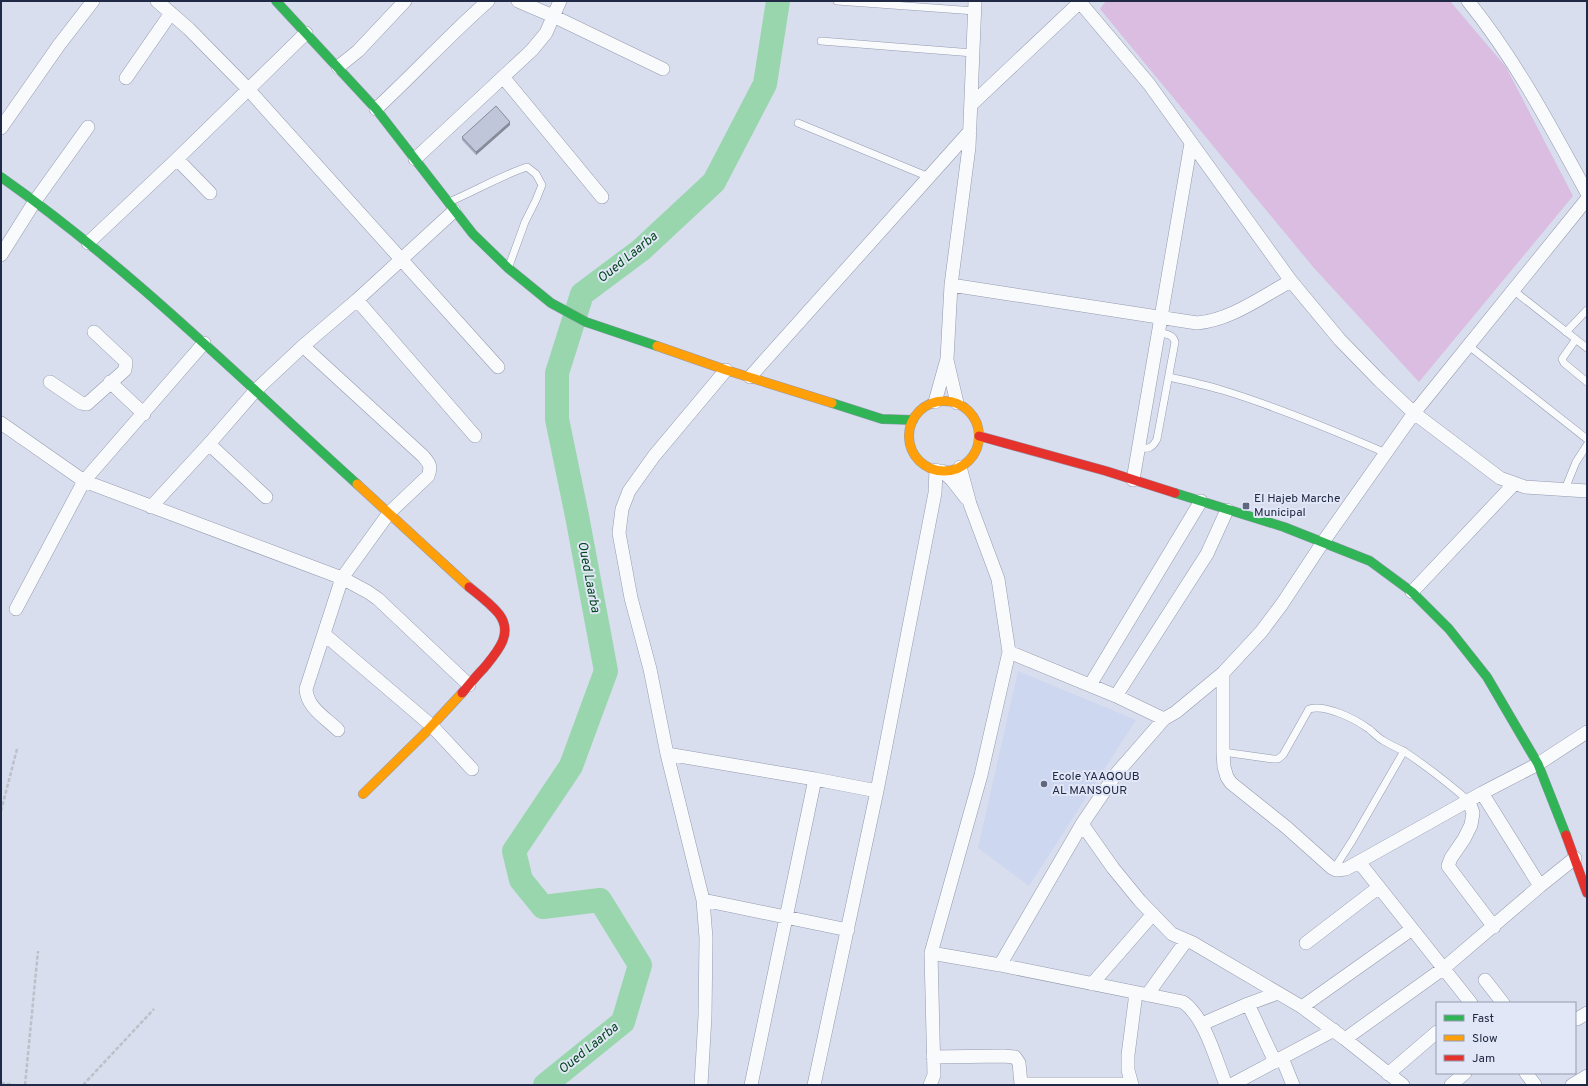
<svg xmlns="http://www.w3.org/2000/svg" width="1588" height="1086" font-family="Overpass,sans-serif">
	<rect width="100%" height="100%" fill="#d8deee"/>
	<!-- built -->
	<path fill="#ced7f0" d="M1018,671L1136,720L1029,886L978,848Z"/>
	<!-- green -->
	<path fill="#dabde0" d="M1106,1H1450L1506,67L1573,196L1419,382L1314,268L1100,9Z"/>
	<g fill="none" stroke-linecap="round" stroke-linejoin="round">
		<!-- river -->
		<path stroke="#99d6ad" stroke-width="24" d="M545,1085L623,1022L640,965L600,900L543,907L521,880L514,851L571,766L606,671L577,516L557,419V373L582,294L641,250L714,182L765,84L778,1"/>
		<!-- lane casing -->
		<g stroke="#949aae" stroke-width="8">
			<path id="lane" d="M837,1L975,11
				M821,41L973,53
				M798,123L929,177
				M449,202C475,191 500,176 527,167L536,174L542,185L536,200L525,222L509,266
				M1513,290L1587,348
				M1566,332L1587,310
				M1576,339L1562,359L1564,363L1587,382
				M1469,346L1587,439
				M1169,377C1187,381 1205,385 1222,390C1278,407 1333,430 1386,453
				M1138,448C1148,449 1152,449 1157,439L1175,342C1173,334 1165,334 1158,332
				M1565,489L1576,462L1587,445
				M1223,752L1273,759H1278L1283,755L1309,709C1326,704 1355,719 1369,729C1374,733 1378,738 1384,741C1390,745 1398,748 1405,752C1428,767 1449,784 1469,801
				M1334,869L1352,841L1404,751"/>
		</g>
		<!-- street casing -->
		<g stroke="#949aae" stroke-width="14">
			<path id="street" d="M157,1L189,29L248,89L498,367
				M518,1L553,16L663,69
				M1079,1L1149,84L1291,281L1340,340L1380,381L1414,413L1500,478L1525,487L1587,491
				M1468,1C1515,59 1551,127 1587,193
				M338,67L358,51L405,1
				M503,77L602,197
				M126,78L171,13
				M972,104L1080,2
				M376,109C414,74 449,35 488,1
				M1,128L59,45L93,1
				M177,159L210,193
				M415,159L532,50L546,33L560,1
				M88,243L177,159L306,33
				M1,255L35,201L88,127
				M951,285L1197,323C1231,320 1261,297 1291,281
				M357,300L475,436
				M303,346L423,456C429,463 432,466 428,476L389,513L342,578L306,689C307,708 326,718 338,730
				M947,360L957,403
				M750,377L970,131
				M50,382L81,403L87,404L125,370L126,362L94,332
				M110,382L144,414
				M935,402L947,359L951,285L969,147L975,1
				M1,423L84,481L342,578L368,592L378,599L469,685
				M209,444L266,497
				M942,471L952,480L966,498
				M1133,480L1191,143
				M151,507L209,444L255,391L303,346L357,300L454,211
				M1412,592L1514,484
				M16,609L84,481L204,343
				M324,634L432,726L472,769
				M1009,652L1116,696L1164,719L1176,712L1223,673L1261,632L1282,604L1323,542L1414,413L1587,199
				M1223,673V752L1224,767L1227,777L1231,783L1286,827L1332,868L1336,870L1346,869L1482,793L1538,764L1587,732
				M1090,685L1201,501
				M1116,696L1207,554L1227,510
				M667,754L815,779L877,791
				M1482,793L1540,886
				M1469,801L1473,813L1471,825L1464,839L1451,858L1448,866L1494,927
				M1082,824L1113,868L1140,901L1172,934L1193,943L1302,1007L1345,1039L1403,1085
				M1359,862L1471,1003
				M703,900L848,930
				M1306,943L1379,887
				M931,953L1000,965L1183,1002C1205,1017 1216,1060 1226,1085
				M1000,965L1082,824L1116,774L1164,719
				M1485,980L1503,1003
				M1092,984L1153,914
				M1147,995L1186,941
				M1248,1004L1275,1062
				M1302,1007L1412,929
				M1577,1019L1587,1013
				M1202,1024L1248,1004L1278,993
				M1345,1039L1444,968L1540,886L1575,858
				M933,1057L1003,1056L1015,1057L1019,1063L1021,1084
				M1282,1058L1293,1085
				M1526,1073L1535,1085
				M1388,1074L1437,1032
				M701,1085L705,1016L706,938L703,900L667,754L650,669L631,598L619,533L622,509L629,491L654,456L726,370
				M751,1085L815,779
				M814,1085L877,791L935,493L936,470
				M930,1085L934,1075L931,953L981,775L1009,652L998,579L970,504L960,467
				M1021,1085V1084H1132
				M1132,1085L1128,1070V1055L1136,993
				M1231,1085L1334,1030
				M1451,1085L1465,1073
				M1572,1085L1587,1076"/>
		</g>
		<!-- fast casing -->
		<g stroke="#949aae" stroke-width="10">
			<path id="fast" d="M276,1L376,109L473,234L508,268L551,303L586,322L657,346
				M1,177C129,267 241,379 357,484
				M832,403L882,419L913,420
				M1175,493L1284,527L1370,561L1412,592L1449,629L1487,677L1538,764L1566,835"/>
		</g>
		<!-- slow casing -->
		<g stroke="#949aae" stroke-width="10">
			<path id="slow" d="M657,346L726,370L832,403
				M909 436a35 35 0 1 1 70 0a35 35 0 1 1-70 0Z
				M357,484L469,587
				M363,794L424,734L462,693"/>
		</g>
		<!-- jam casing -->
		<g stroke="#949aae" stroke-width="10">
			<path id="jam" d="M979,436L1106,471L1175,493
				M462,693C469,685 476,676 484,668C497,652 514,634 499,614C491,604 479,595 469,587
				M1566,835L1587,893"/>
		</g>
		<!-- path -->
		<path stroke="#bcc0c9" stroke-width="2.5" stroke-dasharray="4 2" stroke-linecap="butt" d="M1,811L17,749
			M1,1083L14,1085
			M25,1085L38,951
			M83,1085L154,1009"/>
		<!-- lane -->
		<use href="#lane" stroke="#f9fafc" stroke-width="7"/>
		<!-- street -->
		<use href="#street" stroke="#f9fafc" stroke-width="13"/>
		<!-- fast -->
		<use href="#fast" stroke="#30b455" stroke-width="9"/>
		<!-- slow -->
		<use href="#slow" stroke="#ff9f0a" stroke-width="9"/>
		<!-- jam -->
		<use href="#jam" stroke="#e5322d" stroke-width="9"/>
	</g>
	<!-- wall -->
	<path fill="#a4aabb" d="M510,125L476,155L462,140V137Z"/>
	<!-- shaded-wall -->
	<path fill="#868b98" d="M510,122V125L476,155V152Z"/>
	<!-- building -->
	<path fill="#bfc6d9" stroke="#868b98" d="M496,106L510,122L476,152L462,137Z"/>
	<!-- markers -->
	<g fill="#606880" stroke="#e1e7f6" stroke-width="1.5">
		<rect x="1242" y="502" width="8" height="8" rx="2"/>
		<circle cx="1044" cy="784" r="4"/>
	</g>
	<g text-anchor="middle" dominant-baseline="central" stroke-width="4" stroke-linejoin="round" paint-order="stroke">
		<!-- poi labels -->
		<g font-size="12" fill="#202945" stroke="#e1e7f6" text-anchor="start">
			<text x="1254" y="499">El Hajeb Marche<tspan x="1254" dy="14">Municipal</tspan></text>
			<text x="1052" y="777">Ecole YAAQOUB<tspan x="1052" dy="14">AL MANSOUR</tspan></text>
		</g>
		<!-- water labels -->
		<g font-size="13" font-style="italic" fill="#03451c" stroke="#e1e7f6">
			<text transform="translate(628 258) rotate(-39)">Oued Laarba</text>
			<text transform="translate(588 577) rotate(79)">Oued Laarba</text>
			<text transform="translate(589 1049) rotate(-39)">Oued Laarba</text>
		</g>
	</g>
	<!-- border -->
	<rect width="1588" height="1086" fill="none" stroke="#202945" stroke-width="4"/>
	<!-- legend -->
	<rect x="1436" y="1002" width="140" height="72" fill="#e1e7f6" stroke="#949baf"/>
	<rect x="1444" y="1015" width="20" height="6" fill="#30b455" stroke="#949baf"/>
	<text x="1472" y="1022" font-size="12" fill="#202945">Fast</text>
	<rect x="1444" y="1035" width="20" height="6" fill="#ff9f0a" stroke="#949baf"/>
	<text x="1472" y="1042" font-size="12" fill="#202945">Slow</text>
	<rect x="1444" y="1055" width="20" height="6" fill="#e5322d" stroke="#949baf"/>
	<text x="1472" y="1062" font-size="12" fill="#202945">Jam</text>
</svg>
